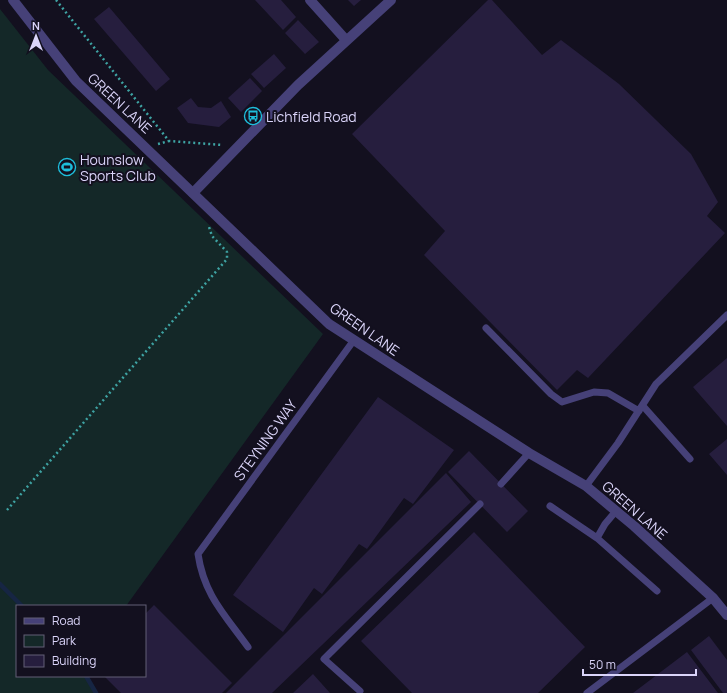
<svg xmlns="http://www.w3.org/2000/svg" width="727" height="693" font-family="Manrope,sans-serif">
	<rect width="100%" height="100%" fill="#13101f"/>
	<!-- green -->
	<path fill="#142828" d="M0,9L48,70L323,334L126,606H17V676H86L97,693H0Z"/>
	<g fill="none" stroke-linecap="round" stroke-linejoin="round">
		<!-- stream -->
		<path stroke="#162543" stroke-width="4.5" d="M0,584L22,606
			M86,676L96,693"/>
	</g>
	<!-- building -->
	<path fill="#261e3e" d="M255,0H281L296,17L283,30Z
		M348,0H361L354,6Z
		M488,0H492L542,55L561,40L619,84L691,154L718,202L707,216L725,233L588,378L577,370L557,390L424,255L445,231L352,134Z
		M109,7L170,79L156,91L94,19Z
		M298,20L319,42L305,54L285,33Z
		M274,54L286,68L264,88L251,74Z
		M250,78L262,91L241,112L228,98Z
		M191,98L198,107L211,108L221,101L231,117L219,127L188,123L177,108Z
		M727,358V426L693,387Z
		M378,397L454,450L413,504L404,498L367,549L359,544L322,594L314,588L283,632L233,595Z
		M727,439V475L709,454Z
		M469,451L528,511L507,532L448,472Z
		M446,473L471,502L272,693H226Z
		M474,532L585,647L538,693H412L361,641Z
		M154,605L232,683L222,693H121L104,676H145V614Z
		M709,636L727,660V693H723L691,650Z
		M687,652L718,693H633Z
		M313,674L330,693H293Z"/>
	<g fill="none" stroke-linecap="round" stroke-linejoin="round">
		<!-- path -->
		<path stroke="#3ea3a3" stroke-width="2.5" stroke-dasharray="2 3" stroke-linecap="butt" d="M56,0L169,141L223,145
			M158,144L169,141
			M7,510L227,259V252L212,236L209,227"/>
		<!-- service -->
		<path stroke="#464178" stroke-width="7" d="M486,328L551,394L562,402L594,392L608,393L639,411
			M643,406L690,459
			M501,484L529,453
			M586,486L618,443L656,384L727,315
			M550,506L597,538
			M616,511L605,524L597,538L657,591
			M248,647C225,615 204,595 198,554L354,340
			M360,691L324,659L480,504
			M587,693L713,598"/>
		<!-- minor -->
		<path stroke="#464178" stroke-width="10" d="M310,0L346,40
			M193,193L298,85L391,0"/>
		<!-- tertiary -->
		<path stroke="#464178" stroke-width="10" d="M13,0L76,81L329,324L529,453L586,486L634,526L713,598L727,615"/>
	</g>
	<!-- icons -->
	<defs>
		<g id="bus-ring" transform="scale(0.9)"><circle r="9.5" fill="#13101f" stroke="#1ebedb" stroke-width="1.5"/><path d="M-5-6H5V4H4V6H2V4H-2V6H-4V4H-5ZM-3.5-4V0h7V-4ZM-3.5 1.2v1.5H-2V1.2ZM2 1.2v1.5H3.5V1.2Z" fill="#1ebedb"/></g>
		<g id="stadium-ring" transform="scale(0.9)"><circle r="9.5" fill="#13101f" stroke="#1ebedb" stroke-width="1.5"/><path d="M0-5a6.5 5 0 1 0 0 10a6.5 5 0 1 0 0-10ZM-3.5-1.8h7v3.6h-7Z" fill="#1ebedb"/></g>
	</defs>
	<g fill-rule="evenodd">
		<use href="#bus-ring" x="253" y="116"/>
		<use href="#stadium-ring" x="67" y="167"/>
	</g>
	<g text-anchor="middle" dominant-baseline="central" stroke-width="4" stroke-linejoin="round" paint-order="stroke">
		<!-- street labels -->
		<g font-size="14" fill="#dad4f9" stroke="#13101f">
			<text transform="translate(120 103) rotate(43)">GREEN LANE</text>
			<text transform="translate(365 329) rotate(35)">GREEN LANE</text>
			<text transform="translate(265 440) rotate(-54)">STEYNING WAY</text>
			<text transform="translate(635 510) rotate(41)">GREEN LANE</text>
		</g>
		<!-- poi labels -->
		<g font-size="14" fill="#dad4f9" stroke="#13101f" text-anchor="start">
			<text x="266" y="116">Lichfield Road</text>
			<text x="80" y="159">Hounslow<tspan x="80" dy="16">Sports Club</tspan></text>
		</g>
	</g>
	<!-- legend -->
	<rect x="16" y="605" width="130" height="72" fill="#13101f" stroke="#635e76"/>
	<rect x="24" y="618" width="20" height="6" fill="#464178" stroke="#635e76"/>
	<text x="52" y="625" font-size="12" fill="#dad4f9">Road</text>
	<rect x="24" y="635" width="20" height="12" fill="#142828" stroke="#635e76"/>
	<text x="52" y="645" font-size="12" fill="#dad4f9">Park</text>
	<rect x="24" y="655" width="20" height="12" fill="#261e3e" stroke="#635e76"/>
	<text x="52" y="665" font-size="12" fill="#dad4f9">Building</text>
	<!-- north arrow -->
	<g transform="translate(36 36)" stroke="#13101f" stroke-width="3" paint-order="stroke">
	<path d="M0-3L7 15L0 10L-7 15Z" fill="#dad4f9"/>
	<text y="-6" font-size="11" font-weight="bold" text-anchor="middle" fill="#dad4f9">N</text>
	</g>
	<!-- scale -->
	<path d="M583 669v6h113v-6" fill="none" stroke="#dad4f9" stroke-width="2"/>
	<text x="589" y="669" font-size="12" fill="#dad4f9" stroke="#13101f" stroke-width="3" paint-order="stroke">50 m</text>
</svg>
